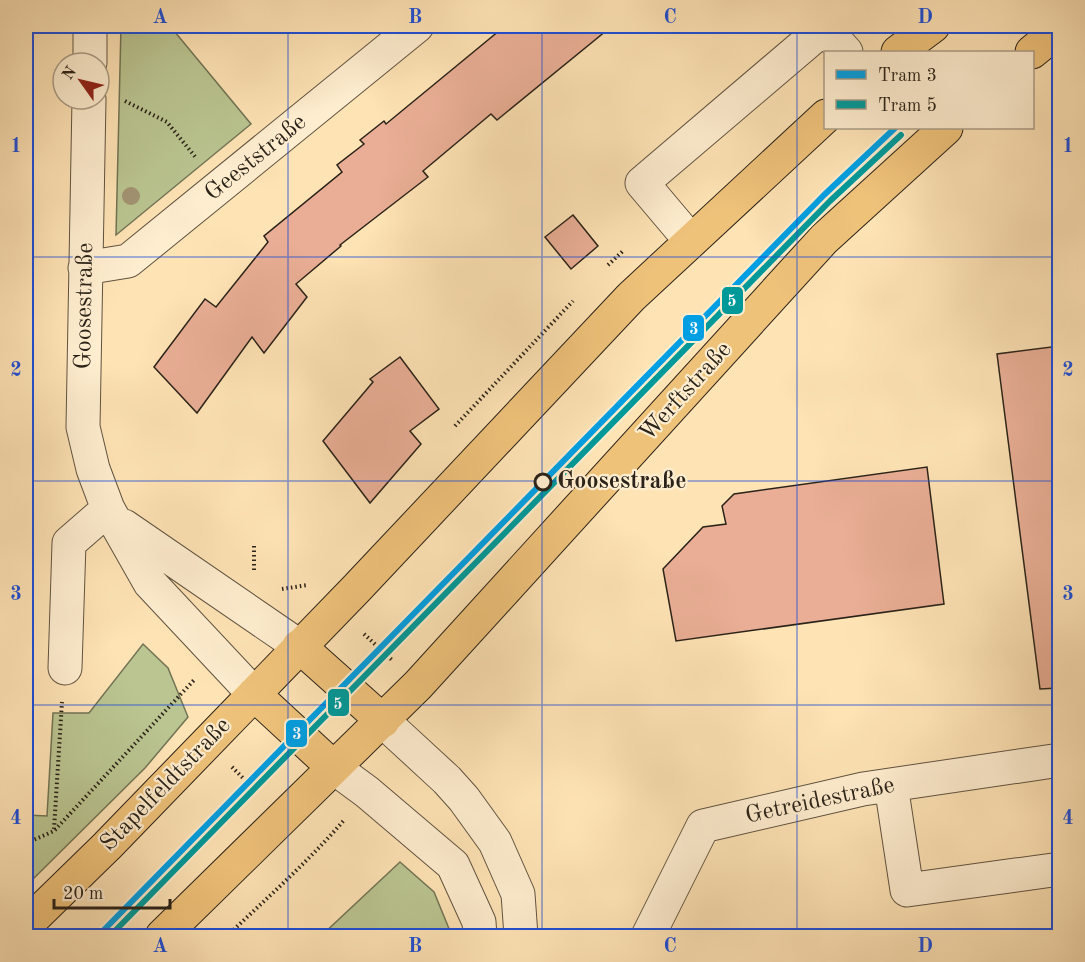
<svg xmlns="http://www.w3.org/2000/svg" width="1085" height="962" font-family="'Old Standard TT',serif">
	<rect width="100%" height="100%" fill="#fee3b5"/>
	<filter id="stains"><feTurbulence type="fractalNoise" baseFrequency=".00333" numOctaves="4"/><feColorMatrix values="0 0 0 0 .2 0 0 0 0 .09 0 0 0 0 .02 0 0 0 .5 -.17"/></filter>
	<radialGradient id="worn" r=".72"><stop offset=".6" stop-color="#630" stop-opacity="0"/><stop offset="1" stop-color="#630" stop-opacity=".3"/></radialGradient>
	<!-- green -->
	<path fill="#bac591" stroke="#727455" stroke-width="1.5" d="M121,26H170L251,124L116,235Z
		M143,644L168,668L188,717L145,768L26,886V815L47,816L53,713H89Z
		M400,862L434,892L452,936H321Z"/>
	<!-- building -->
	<path fill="#e9ae95" stroke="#2b2319" stroke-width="1.5" d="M505,26H612L497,120L491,114L423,171L428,177L340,245L341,246L296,284L307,297L264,353L252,337L197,413L154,367L205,299L216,307L268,242L264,236L342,172L337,165L364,144L360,140L384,121L386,124Z
		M573,215L598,246L571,269L545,237Z
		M1059,346V688L1040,689L997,354Z
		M400,357L439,409L410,431L421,444L370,503L323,441L373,382L370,379Z
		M927,467L944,604L676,641L663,569L703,527L726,524L722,506L734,494Z"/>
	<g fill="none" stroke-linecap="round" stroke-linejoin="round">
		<!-- minor casing -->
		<g stroke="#605340" stroke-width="35">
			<path id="minor" d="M90,63V26
				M89,99L83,427L93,469L108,509L150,583L254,694
				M691,241L642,183L824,28L846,52
				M85,268L128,261L417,26
				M124,526L299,646
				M65,668L69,543L108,509
				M383,721L447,780L464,799L495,842L518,894L521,936
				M333,767L367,792L453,865L479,922L480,936
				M891,785L907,890L1060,869
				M648,936L703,826L863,789L1060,760"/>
		</g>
		<!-- major casing -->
		<g stroke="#2b2319" stroke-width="35">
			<path id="major" d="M898,52L933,26
				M1032,52L1060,29
				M299,646L383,721
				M254,694L333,767
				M26,925L107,846L356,589L631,297L826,116
				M162,936L418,685L824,239L946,128"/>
		</g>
		<!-- path -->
		<path stroke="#2b2319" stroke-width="4" stroke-dasharray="1.5 3" stroke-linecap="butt" d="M125,101L167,122L197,159
			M608,265L624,250
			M455,426L573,301
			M254,546V571
			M282,589L308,585
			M364,634L392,660
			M232,767L256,791
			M54,829L62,702
			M26,840L31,841L54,831L194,680
			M227,936C267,898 309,861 345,819"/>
		<!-- minor -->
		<use href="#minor" stroke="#feedcf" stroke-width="33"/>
		<!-- major -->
		<use href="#major" stroke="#efc27a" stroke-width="33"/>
		<!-- tram-1 casing -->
		<g stroke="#feedcf" stroke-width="10">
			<path id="tram-1" d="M98,936L824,195L895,128"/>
		</g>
		<!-- tram-2 casing -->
		<g stroke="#feedcf" stroke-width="10">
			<path id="tram-2" d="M110,936L830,201L901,135"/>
		</g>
		<!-- tram-1 -->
		<use href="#tram-1" stroke="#009fe3" stroke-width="6"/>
		<!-- tram-2 -->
		<use href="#tram-2" stroke="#099" stroke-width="6"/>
	</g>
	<!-- trees -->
	<circle fill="#a29473" cx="131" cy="196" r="9"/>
	<!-- grid -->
	<path fill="none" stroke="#1d4ed8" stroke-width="1.5" stroke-opacity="0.55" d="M288,26V936M542,26V936M797,26V936M26,257H1060M26,481H1060M26,705H1060"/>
	<!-- markers -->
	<circle fill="#feedcf" stroke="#2b2319" stroke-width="3" cx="543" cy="482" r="8"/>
	<g text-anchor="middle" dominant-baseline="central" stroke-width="4.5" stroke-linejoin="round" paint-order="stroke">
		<!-- street labels -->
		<g font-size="24" fill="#2b2319" stroke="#feedcf">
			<text transform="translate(256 158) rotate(-39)">Geeststraße</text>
			<text transform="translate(85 306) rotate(-89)">Goosestraße</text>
			<text transform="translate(686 392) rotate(-48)">Werftstraße</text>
			<text transform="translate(166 785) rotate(-46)">Stapelfeldtstraße</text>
			<text transform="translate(820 801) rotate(-12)">Getreidestraße</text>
		</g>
		<!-- stop labels -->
		<g font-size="24" font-weight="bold" fill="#2b2319" stroke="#feedcf" text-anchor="start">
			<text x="557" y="482">Goosestraße</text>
		</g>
	</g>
	<g stroke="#feedcf" stroke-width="2">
		<rect x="721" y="286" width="23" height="29" rx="6" fill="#099"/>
		<rect x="682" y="314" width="23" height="28" rx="6" fill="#009fe3"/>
		<rect x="327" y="688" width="23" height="29" rx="6" fill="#099"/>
		<rect x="285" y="719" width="23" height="29" rx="6" fill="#009fe3"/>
	</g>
	<g font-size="16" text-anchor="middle" font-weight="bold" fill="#fff">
		<text x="732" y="306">5</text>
		<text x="694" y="334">3</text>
		<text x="338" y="709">5</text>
		<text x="297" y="739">3</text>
	</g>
	<!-- margin -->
	<rect width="1085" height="962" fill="none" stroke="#fee3b5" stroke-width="66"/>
	<!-- legend -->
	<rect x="824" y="51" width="210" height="78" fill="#feedcf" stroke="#aa9c86" stroke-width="1.5"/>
	<rect x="836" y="70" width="30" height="9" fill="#009fe3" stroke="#aa9c86" stroke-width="1.5"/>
	<text x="878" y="81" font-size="18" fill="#2b2319">Tram 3</text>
	<rect x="836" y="100" width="30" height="9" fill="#009999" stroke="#aa9c86" stroke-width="1.5"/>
	<text x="878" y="111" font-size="18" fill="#2b2319">Tram 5</text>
	<!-- north arrow -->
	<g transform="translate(81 81) rotate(304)"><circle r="28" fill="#feedcf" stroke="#aa9c86" stroke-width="1.5"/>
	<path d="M0-4.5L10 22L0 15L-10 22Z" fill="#8f2418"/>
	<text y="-9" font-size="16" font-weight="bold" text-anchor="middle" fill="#2b2319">N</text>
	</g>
	<!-- scale -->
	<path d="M54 899v9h116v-9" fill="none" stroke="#2b2319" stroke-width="3"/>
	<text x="63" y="899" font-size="18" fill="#2b2319" stroke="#feedcf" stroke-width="4.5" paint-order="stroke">20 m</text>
	<rect x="33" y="33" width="1019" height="896" fill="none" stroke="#1d4ed8" stroke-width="2"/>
	<g font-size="20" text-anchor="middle" font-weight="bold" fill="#1d4ed8">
		<text x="160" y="23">A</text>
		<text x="415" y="23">B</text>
		<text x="670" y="23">C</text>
		<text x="925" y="23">D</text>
		<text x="16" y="152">1</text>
		<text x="1068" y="152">1</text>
		<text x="16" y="376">2</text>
		<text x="1068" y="376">2</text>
		<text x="16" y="600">3</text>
		<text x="1068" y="600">3</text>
		<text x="16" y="824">4</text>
		<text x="1068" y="824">4</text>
		<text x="160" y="952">A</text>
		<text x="415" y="952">B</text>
		<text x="670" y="952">C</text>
		<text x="925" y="952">D</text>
	</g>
	<rect width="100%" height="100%" filter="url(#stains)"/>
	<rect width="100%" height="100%" fill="url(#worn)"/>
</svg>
